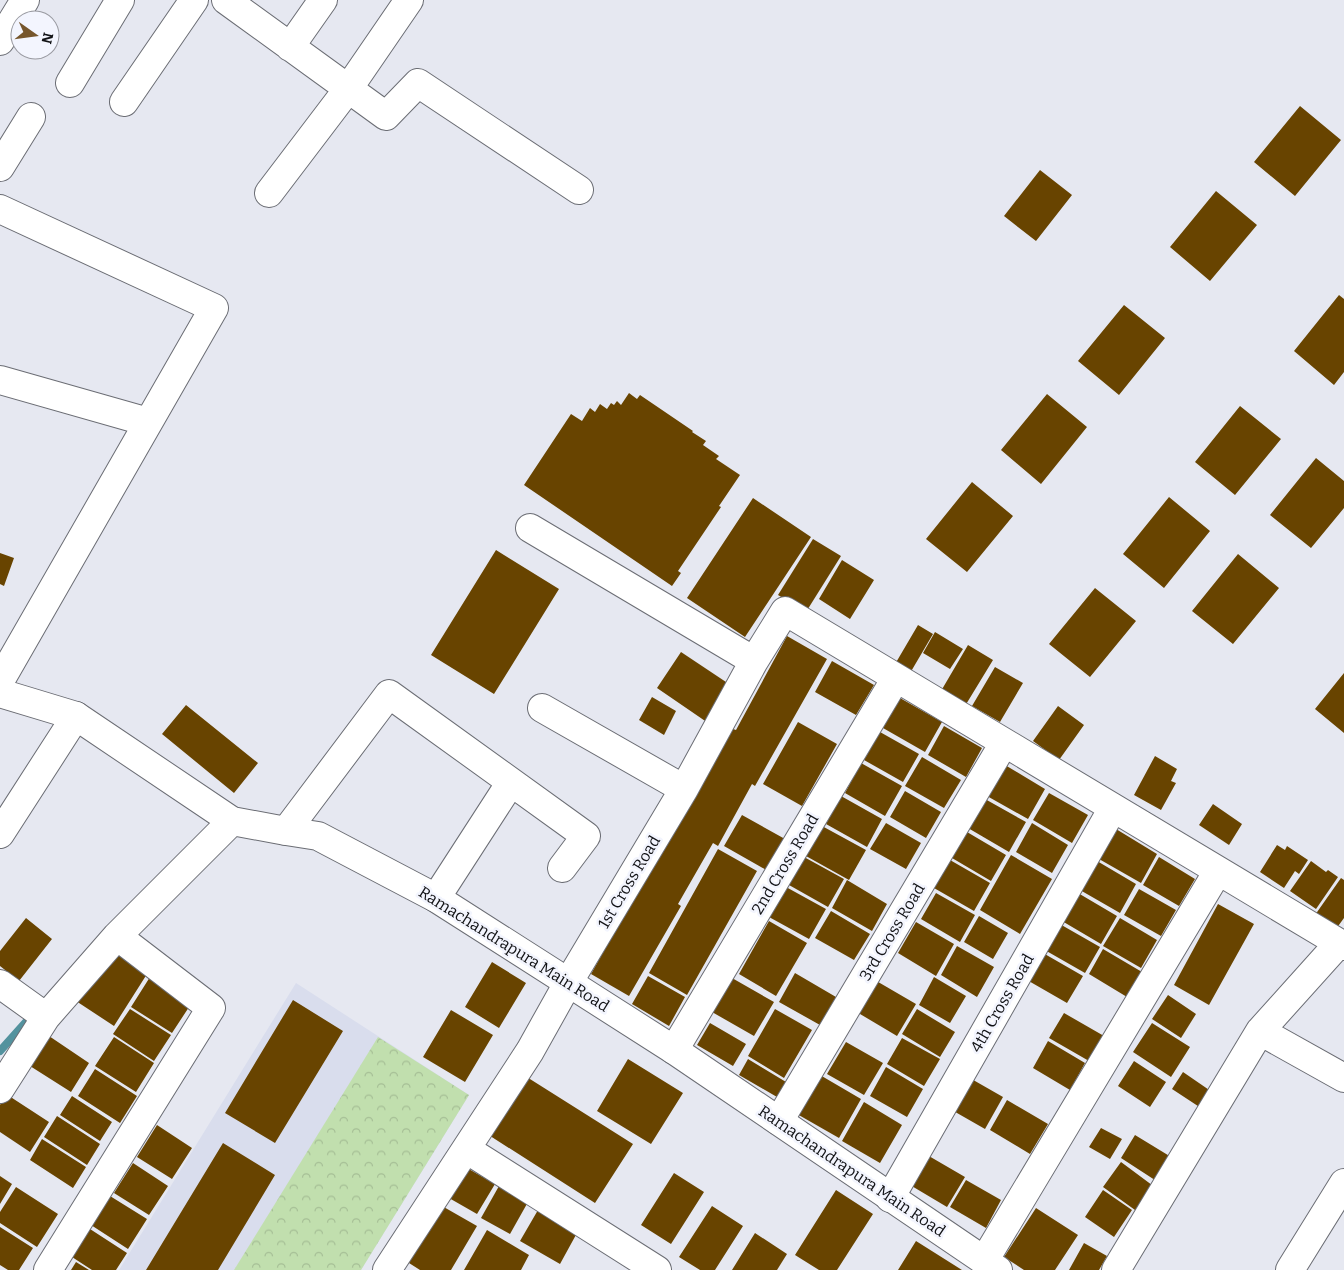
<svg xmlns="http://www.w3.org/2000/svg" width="1344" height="1270" font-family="Bitter,serif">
	<defs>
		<pattern id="forest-crowns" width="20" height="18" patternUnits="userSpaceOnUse" patternTransform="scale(1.25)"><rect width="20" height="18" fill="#c1dfae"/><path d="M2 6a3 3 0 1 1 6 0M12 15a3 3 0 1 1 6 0" fill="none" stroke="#a5be95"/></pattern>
	</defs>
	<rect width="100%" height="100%" fill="#e6e8f1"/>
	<!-- built -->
	<path fill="#d9dded" d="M296,983L469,1095L361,1270H119Z"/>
	<!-- forest -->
	<path fill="url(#forest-crowns)" d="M378,1037L469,1095L361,1270H234Z"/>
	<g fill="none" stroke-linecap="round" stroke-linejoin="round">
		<!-- stream -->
		<path stroke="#53929e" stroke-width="8" d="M0,1051L34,1013"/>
	</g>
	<!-- building -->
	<path fill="#684400" d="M1300,106L1341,140L1295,196L1254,162Z
		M1040,170L1072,195L1036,241L1004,216Z
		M1216,191L1257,225L1210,281L1170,247Z
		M1339,295L1344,299V372L1334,385L1294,351Z
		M1124,305L1165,338L1119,395L1078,361Z
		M629,393L637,399L640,395L693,431L692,432L706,441L703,445L719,456L716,459L740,475L719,506L721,507L678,571L681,573L672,586L524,485L571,414L582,421L590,408L595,412L600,404L607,409L611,403L614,405L617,401L621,405Z
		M1047,394L1087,427L1041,484L1001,450Z
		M1240,406L1281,439L1235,495L1195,462Z
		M1316,458L1344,481V508L1311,548L1270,515Z
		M972,482L1013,516L967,572L926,539Z
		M1169,497L1210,531L1164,588L1123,554Z
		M753,498L811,537L745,637L687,598Z
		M813,539L841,556L806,612L778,595Z
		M496,550L559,589L494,694L431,655Z
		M0,553L14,558L4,586L0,584Z
		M1238,554L1279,588L1233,644L1192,611Z
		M842,560L874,580L850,619L819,599Z
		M1095,588L1136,621L1090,677L1049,644Z
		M918,625L933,634L906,680L891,671Z
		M935,632L963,649L950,669L923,653Z
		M787,636L827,659L755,786L752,784L718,846L713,843L678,904L681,906L629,996L591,974L693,791L698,793L733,729L736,730Z
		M968,645L993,660L965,706L941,691Z
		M681,652L735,688L711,725L657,688Z
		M832,661L874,685L856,715L815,692Z
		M995,667L1023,683L1000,722L972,706Z
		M1344,673V733L1315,709Z
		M652,697L676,711L664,735L639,720Z
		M900,698L942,722L925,752L883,728Z
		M186,705L258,763L234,793L162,734Z
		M1058,706L1084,725L1059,760L1033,741Z
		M798,722L837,744L802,806L763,784Z
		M944,726L982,748L966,777L928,755Z
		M880,732L919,754L903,782L864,760Z
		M1155,756L1177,769L1171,781L1176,783L1161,810L1134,795Z
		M922,757L961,780L944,808L905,786Z
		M861,763L902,786L885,816L845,793Z
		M1005,765L1045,789L1028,819L987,796Z
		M905,791L941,812L926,838L890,817Z
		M1049,793L1088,815L1072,843L1033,820Z
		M841,796L882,819L867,847L826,824Z
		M985,799L1026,822L1009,852L968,828Z
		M1213,804L1242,824L1229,845L1199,825Z
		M742,815L785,839L768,871L724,846Z
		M886,823L921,843L906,869L870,849Z
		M1032,823L1068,845L1052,873L1016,852Z
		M822,826L866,850L849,880L806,856Z
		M1116,829L1157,854L1141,883L1099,859Z
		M967,832L1006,855L991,881L952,858Z
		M1277,845L1285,850L1287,846L1308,860L1299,874L1295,871L1284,888L1260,872Z
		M718,849L757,871L687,995L649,973Z
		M1011,855L1052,879L1020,934L980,910Z
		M804,857L844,879L828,907L789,885Z
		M1159,857L1195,879L1179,906L1143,885Z
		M950,860L990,883L974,911L934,888Z
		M1097,861L1136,884L1120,913L1080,890Z
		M1311,861L1326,872L1328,870L1338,877L1316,909L1290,891Z
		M1341,878L1344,880V918L1336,929L1315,915Z
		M847,880L887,904L872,931L832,908Z
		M786,887L826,909L809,939L769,917Z
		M1139,889L1176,910L1161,936L1124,915Z
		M936,893L975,915L960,942L921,919Z
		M1078,893L1117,916L1101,944L1062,921Z
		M1218,904L1254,924L1209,1005L1174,985Z
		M831,911L870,934L854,960L815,938Z
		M979,916L1008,933L993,959L964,942Z
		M26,918L52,939L19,981L0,966V951Z
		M1120,918L1157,940L1141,968L1103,946Z
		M769,921L807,943L776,996L739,974Z
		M916,922L954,944L936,976L898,953Z
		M1058,923L1100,947L1085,973L1043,949Z
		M957,946L994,967L977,997L941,975Z
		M109,949L147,974L114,1026L76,1001Z
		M1103,949L1142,972L1127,997L1089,974Z
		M1043,953L1083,976L1067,1003L1027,980Z
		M492,962L526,983L499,1028L465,1007Z
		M795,973L836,997L820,1025L779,1002Z
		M648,976L685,997L669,1026L632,1004Z
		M150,977L191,1004L172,1033L131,1007Z
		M934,977L966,996L950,1023L919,1005Z
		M732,978L774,1002L754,1036L712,1012Z
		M873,979L916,1004L897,1036L855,1011Z
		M1168,995L1196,1014L1181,1038L1152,1019Z
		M293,1000L343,1031L275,1143L225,1113Z
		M130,1009L171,1035L154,1061L113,1034Z
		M775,1009L812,1030L784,1078L748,1056Z
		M917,1009L955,1032L940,1057L902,1034Z
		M451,1010L493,1035L465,1082L423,1057Z
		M1064,1013L1104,1036L1089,1061L1049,1038Z
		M710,1023L746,1044L733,1066L697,1045Z
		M1152,1023L1190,1047L1171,1077L1133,1052Z
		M49,1036L89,1063L71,1092L30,1066Z
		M114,1037L154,1063L136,1092L95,1066Z
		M902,1038L940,1059L924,1086L887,1064Z
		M1048,1041L1085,1063L1070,1090L1033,1068Z
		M846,1042L883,1063L864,1095L827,1074Z
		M628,1059L683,1093L651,1144L597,1111Z
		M748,1059L786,1082L777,1097L739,1075Z
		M1134,1061L1166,1082L1150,1107L1118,1086Z
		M886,1067L923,1089L907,1117L870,1096Z
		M95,1069L137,1096L120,1123L78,1096Z
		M1183,1072L1215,1094L1204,1110L1172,1089Z
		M522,1074L633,1144L595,1203L484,1132Z
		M820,1075L861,1099L839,1138L797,1114Z
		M968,1077L1003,1097L985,1129L950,1109Z
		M6,1094L49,1122L30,1152L0,1132V1105Z
		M72,1096L112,1122L100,1141L60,1115Z
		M1007,1100L1048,1124L1030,1154L990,1130Z
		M864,1102L902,1125L880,1163L842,1141Z
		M57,1116L100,1144L87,1165L44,1137Z
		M157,1125L192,1148L172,1179L137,1157Z
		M1101,1128L1122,1139L1110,1159L1089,1147Z
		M1135,1135L1176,1160L1161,1184L1121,1158Z
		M42,1139L86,1167L73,1188L30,1160Z
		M223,1143L275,1175L218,1270H146Z
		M922,1152L965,1177L947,1207L905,1182Z
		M1121,1162L1160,1191L1142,1215L1103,1187Z
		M133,1163L168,1186L149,1215L114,1193Z
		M460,1164L495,1184L477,1214L442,1194Z
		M674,1173L704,1192L671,1244L641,1225Z
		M0,1176L12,1184L0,1204Z
		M966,1180L1001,1200L986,1228L950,1207Z
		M499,1186L528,1202L510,1234L481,1218Z
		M16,1187L58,1214L37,1247L0,1223V1212Z
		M836,1190L873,1214L837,1270H819L795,1255Z
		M1103,1190L1132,1210L1114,1237L1085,1217Z
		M110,1196L147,1219L128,1249L91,1225Z
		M442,1206L477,1226L451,1270H420L409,1263Z
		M712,1206L743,1226L715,1270H700L679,1257Z
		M1036,1208L1078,1235L1055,1270H1024L1004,1257Z
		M538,1210L577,1233L560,1264L520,1241Z
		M0,1227L33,1248L19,1270H8L0,1265Z
		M90,1229L127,1253L116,1270H92L72,1257Z
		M487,1230L529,1255L521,1270H464Z
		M755,1233L787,1254L777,1270H732Z
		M916,1241L962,1270H898Z
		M1084,1243L1107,1256L1099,1270H1069Z
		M76,1262L89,1270H71Z"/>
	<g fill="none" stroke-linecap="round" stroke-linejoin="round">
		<!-- street casing -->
		<g stroke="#6b6d74" stroke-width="30">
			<path id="street" d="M226,0L386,116L418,83L579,190
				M0,41L25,0
				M290,47L323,0
				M70,83L120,0
				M124,102L194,0
				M0,167L31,117
				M269,193L348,89L409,0
				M0,209L214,308L0,681
				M0,380L148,422
				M530,528L754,661
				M542,708L684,789
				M286,831L389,694L586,836L562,868
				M0,834L76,716
				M436,898L511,782
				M0,984L46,1017
				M1260,1031L1344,1078
				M674,1050L896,678
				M0,1089L46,1017L117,936L232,821
				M779,1121L1004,743
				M466,1149L657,1270
				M890,1198L1113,808
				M984,1261L1218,871
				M48,1270L211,1008L117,936
				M387,1270L530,1051L568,983L684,789L754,661L785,611L1344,946
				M1116,1270L1260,1031L1339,943
				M1290,1270L1344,1183"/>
		</g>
		<!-- secondary casing -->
		<g stroke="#6b6d74" stroke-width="30">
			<path id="secondary" d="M0,693L76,716L232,821L286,831L318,836L436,898L674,1050L998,1270"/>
		</g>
		<!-- street -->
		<use href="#street" stroke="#fff" stroke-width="28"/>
		<!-- secondary -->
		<use href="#secondary" stroke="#fff" stroke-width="28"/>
	</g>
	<g text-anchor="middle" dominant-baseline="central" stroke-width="5" stroke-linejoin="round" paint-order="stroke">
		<!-- street labels -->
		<g font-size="16" fill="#111215" stroke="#f3f5fe">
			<text transform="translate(785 864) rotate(-59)">2nd Cross Road</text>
			<text transform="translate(629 882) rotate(-59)">1st Cross Road</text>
			<text transform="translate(892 932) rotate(-59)">3rd Cross Road</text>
			<text transform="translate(514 949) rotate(32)">Ramachandrapura Main Road</text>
			<text transform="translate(1002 1003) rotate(-60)">4th Cross Road</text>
			<text transform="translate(852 1171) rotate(34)">Ramachandrapura Main Road</text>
		</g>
	</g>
	<!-- north arrow -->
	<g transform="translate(35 35) rotate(104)"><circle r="24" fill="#f3f5fe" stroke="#999aa1"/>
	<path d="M0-4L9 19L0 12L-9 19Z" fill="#76562c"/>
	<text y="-8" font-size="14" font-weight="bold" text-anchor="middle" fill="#111215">N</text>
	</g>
</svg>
